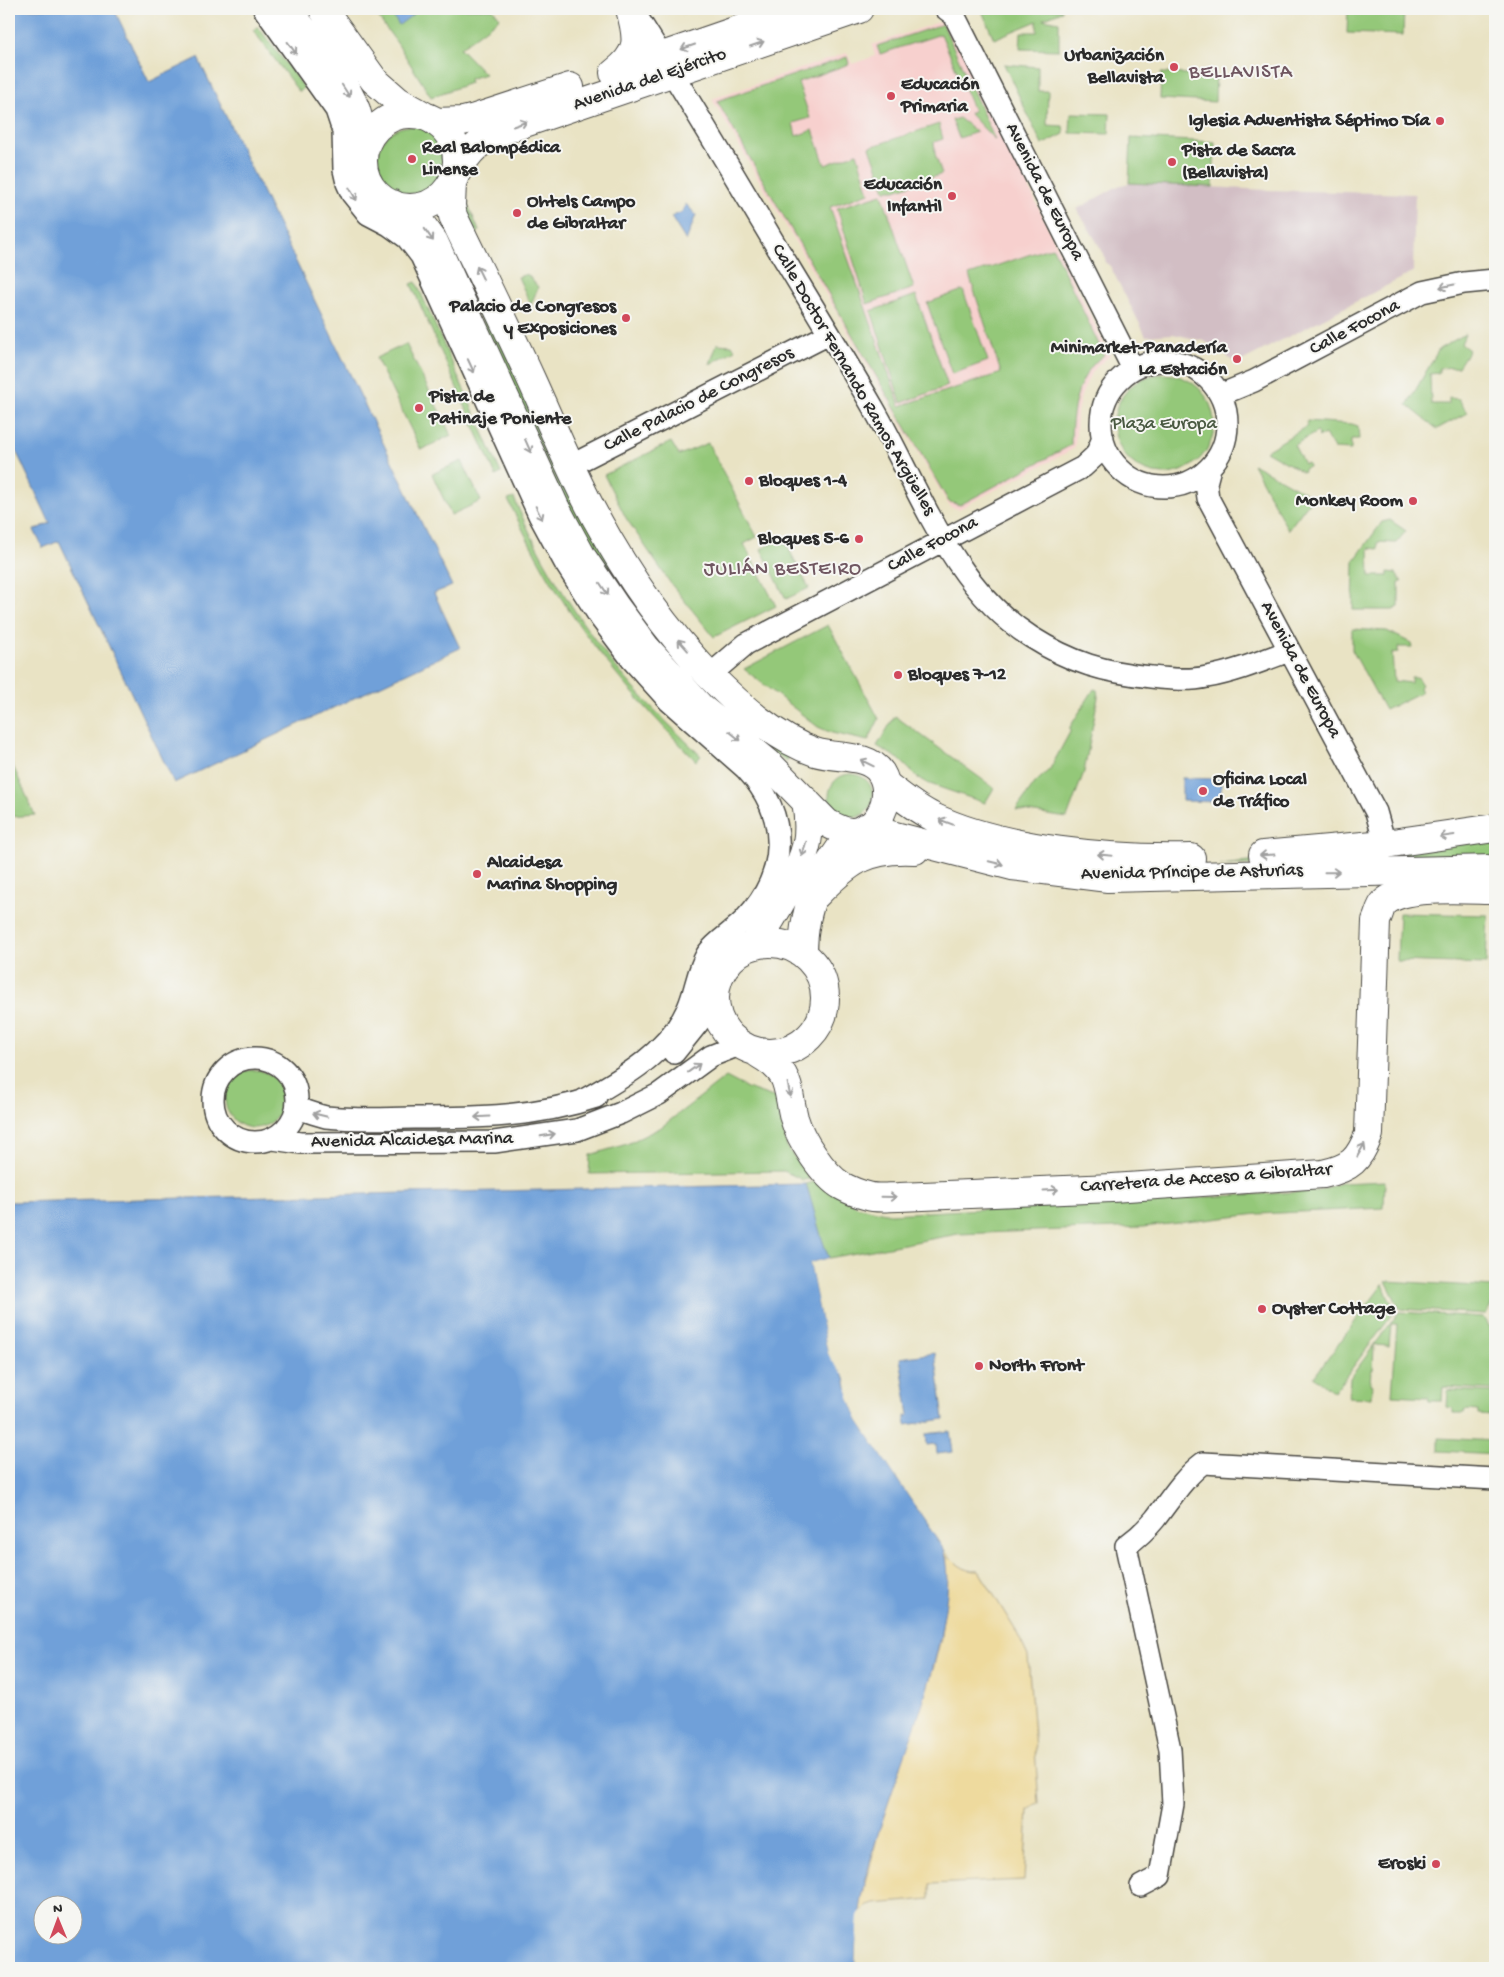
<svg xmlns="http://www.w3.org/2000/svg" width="1504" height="1977" font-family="'Gochi Hand',sans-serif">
	<rect width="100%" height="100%" fill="#f6f6f2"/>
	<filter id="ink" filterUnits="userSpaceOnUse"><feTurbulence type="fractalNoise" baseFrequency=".02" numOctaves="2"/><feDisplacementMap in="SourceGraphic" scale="10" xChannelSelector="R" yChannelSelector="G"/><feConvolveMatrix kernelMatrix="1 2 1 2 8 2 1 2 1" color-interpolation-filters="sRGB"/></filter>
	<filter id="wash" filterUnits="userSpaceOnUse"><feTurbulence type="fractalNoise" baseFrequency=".0096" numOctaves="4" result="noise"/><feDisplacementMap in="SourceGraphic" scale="20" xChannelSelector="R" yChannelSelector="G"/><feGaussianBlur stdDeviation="1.12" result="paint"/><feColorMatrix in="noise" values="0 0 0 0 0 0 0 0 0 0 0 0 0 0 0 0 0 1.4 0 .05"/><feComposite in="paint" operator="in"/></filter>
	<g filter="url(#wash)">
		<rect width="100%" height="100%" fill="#e9e3c4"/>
		<!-- built -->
		<path fill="#f7d0ce" d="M948,19L1110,356L1098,365L1089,377L1081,396L1077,411L1075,448L959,509L950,507L712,99L847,53L852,64L875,56L872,45Z"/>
		<!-- industrial -->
		<path fill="#d2bec4" d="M1129,183L1268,190L1415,194L1413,272L1236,364L1221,351L1204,341L1173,334L1146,336L1110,266L1106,263L1104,254L1077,209L1118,186Z"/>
		<!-- green -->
		<path fill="#94c879" stroke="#607a52" d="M372,9H493L500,18L460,48L485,74L469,79L470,83L431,97L397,43Z
			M987,9H1062V11L1043,19L1059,22V50L1020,49L1021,32H1037V21L994,39L982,11Z
			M1348,9H1404L1403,35L1347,33Z
			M943,24L995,140L969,113L974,111L941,34L880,54L877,46Z
			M258,27L304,87L299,92L253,30Z
			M847,57L849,64L798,82L810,118L793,123L796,136L813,130L825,165L857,153L869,193L830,207L900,406L1001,373L969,275L1043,250L1053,248L1104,355C1076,374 1071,414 1071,445L960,505L949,502L717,101Z
			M1004,64L1038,67V91H1048L1047,125L1063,126L1064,134L1042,145Z
			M1161,73L1216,75L1215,102L1160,99Z
			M1071,113L1110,114L1109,134L1070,133Z
			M959,118L977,132L959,138L952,120Z
			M939,124L943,139L934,142L935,154L942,174L895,190H885L870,147Z
			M377 160a34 34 0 1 1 68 0a34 34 0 1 1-68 0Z
			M1131,138L1215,142L1213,187L1129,183Z
			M882,194L914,288L867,304L837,208Z
			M465,201L467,202L479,231L477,234L463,208Z
			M461,256L524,391L736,714L731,718L679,668L611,581L560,493L454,260Z
			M527,274L538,287L531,305L518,277Z
			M416,282L501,473L496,476L411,284Z
			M963,290L988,361L952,374L927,303Z
			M916,295L948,386L901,403L871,311Z
			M1465,334L1461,344L1469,350L1458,367L1439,368V373L1430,374L1431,404H1449V398L1459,399L1467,413L1437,429L1407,405L1439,349Z
			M406,344L451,435L421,450L376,358Z
			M717,344L732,345L735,350L710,364Z
			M1114 424a50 50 0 1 1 100 0a50 50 0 1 1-100 0Z
			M1307,421L1352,424L1358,426L1359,439H1351V450L1334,449L1325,434L1319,437L1317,432L1294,445L1304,464L1308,463L1309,467L1305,468L1303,472L1266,451L1307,426Z
			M671,442L679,455L708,443L757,537L744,544L776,606L714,637L671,584L626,518L604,475Z
			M462,461L481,501L451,515L432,474Z
			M1253,464L1313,497L1288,530Z
			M514,498C542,565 585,633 634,688C655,712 679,734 701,756L696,761C660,724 624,685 593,644C559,600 532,550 508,500Z
			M1390,520L1406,531L1396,543L1378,542V549L1369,548L1370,576H1388V572L1396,573L1402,582L1399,583V607L1393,610H1353L1354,561L1382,522Z
			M783,538L809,588L786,599L761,549Z
			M828,625L879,719L868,741L832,733L818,727L744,669Z
			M1352,629L1387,631L1411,643L1412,647H1398V652L1392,653L1394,681L1411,683V677H1417L1422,685L1419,688L1421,692L1385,710L1352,650Z
			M1094,689L1097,690L1098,697L1084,772L1067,818L1016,810L1035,783L1050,769L1070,732V727Z
			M895,716L994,788L985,803L927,783L918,778L899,759L877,746Z
			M748,722L787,754L788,760L785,761L742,729Z
			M9,757L35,815L9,817Z
			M829 796a22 22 0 1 1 44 0a22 22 0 1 1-44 0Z
			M1495,836V862L1220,865Z
			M1399,913L1488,915L1486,964L1397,961Z
			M225 1099a29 29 0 1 1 58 0a29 29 0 1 1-58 0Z
			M726,1077L747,1088L776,1098L787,1147L810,1179L803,1180L784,1171L589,1174L590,1155L627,1144L660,1128Z
			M817,1181L859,1207L890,1214L1317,1191L1341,1183L1385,1181L1384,1208L1258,1214L1143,1227L958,1234L829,1258C818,1234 814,1208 806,1184Z
			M1386,1281L1495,1287V1298L1486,1314L1400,1309Z
			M1383,1284L1388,1297L1396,1310L1334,1392L1314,1377Z
			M1399,1312L1483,1317L1495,1338V1390L1443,1387L1442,1401H1429L1428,1397L1392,1395L1397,1324H1391L1389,1346L1374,1345L1373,1370H1371L1370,1384L1372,1385L1371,1398L1349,1397L1350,1378Z
			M1448,1390L1492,1392V1415L1478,1414V1411L1465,1410L1464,1413H1453V1408L1447,1407Z
			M1439,1438L1495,1441V1454L1439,1451Z"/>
		<!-- sand -->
		<path fill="#eeda9e" stroke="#8c8264" d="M944,1550C954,1562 963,1572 979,1571L1016,1631L1028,1656L1039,1803L1028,1810L1024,1880L930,1884V1899L874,1904L865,1907L858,1915L878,1834L933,1670L941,1638L947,1558Z"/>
		<!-- water -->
		<path fill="#6fa0d9" stroke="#4d6682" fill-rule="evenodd" d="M9,9H114L149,82L198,58L452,586L434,593L460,648L174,783L59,541L43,548L34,530L50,523L9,436Z
			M388,9H420L399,25Z
			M686,204L696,215L686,241L671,217L682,212Z
			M1182,778L1221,779V802L1182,801Z
			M806,1184C814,1208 819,1234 829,1258L810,1263L828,1353L845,1377L849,1397L858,1420L944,1550C951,1573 947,1598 943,1621C931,1695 900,1763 878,1834C864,1878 856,1922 855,1968H9V1202ZM42,1904H72V1934H42Z
			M935,1353L944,1419L906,1425L905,1416L909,1415L900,1358Z
			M950,1431L953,1452L937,1454L936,1444L927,1445L926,1434Z"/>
		<!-- pier -->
		<path fill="#e9e3c4" d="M829,1258V1260L813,1265L830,1352L833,1359L844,1369L846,1373L843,1374L831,1360L828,1353L810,1263Z
			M849,1381L851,1397L860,1418L946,1548L948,1555L858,1420L849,1397L847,1382Z
			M862,1910L859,1928L857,1968H855L857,1928L858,1915Z"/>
	</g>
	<g filter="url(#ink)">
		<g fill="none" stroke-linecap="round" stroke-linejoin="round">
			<!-- minor casing -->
			<g stroke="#484742" stroke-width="24">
				<path id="minor" d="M264,9L336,110L343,131L344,170L347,183L352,194L368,214L389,225L407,238L421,256L539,515L565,563L601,619L632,660L669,701L746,769C789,815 789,872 746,918C735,931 717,940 707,954C697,971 696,990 688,1008C668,1053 623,1078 582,1101
					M946,9L954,15L1133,369
					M634,12C682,87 727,163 772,239C806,295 841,352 874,409C919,488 952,587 1031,637C1072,663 1104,672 1151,677C1169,679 1189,681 1207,677C1235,672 1262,661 1289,651
					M1101 424a63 63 0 1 1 126 0a63 63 0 1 1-126 0Z
					M1220,395L1254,381L1422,292L1464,283L1495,280
					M570,466L829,334
					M1210,468L1206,483L1208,498L1376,812L1385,844
					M710,675L746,644L1083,467L1096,455L1103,438
					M674,1053L703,1017L714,999
					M213 1100a42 42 0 1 1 84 0a42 42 0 1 1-84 0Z
					M297,1108C307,1111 317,1115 326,1117C355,1120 385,1119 414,1118C477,1118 536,1117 596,1097
					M273,1139L300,1143L494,1142L577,1130L621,1113L659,1094L711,1056L739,1045
					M1141,1886L1160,1876L1173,1804L1170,1749L1126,1546C1137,1538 1146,1530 1155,1519C1170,1500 1183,1478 1203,1463L1495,1479"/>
			</g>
			<!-- major casing -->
			<g stroke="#484742" stroke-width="30">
				<path id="major" d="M648,61L799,9
					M614,73C641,53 638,38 630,9
					M436,122L463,121L475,118L570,87
					M456,173C470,149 479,141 504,130L859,9
					M886,785C901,796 916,809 933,817C1002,850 1114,860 1191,858
					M864,828L1012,866L1108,878L1495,869
					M1263,855L1385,844L1495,828
					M816,895C848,862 867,847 915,850"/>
			</g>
			<!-- highway casing -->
			<g stroke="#484742" stroke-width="30">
				<path id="highway" d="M287,9C309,38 344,77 356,110C361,125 362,140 363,156
					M323,9L374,80L398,101L423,115
					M363 161a47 47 0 1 1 94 0a47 47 0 1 1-94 0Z
					M393,204L421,224L434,242L556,509L582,557L615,606L646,648L701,708L768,763L827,823C835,827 841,831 850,832C879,834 895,796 881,773C868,753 836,759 815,752C775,738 740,706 710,676C665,630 626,573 595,516C571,472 552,425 531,379C506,324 479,270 453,216L451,206L452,183
					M715 998a55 55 0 1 1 110 0a55 55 0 1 1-110 0Z
					M754,945C772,919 805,866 808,836C809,824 808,812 806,801
					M803,954C803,900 822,873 852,832
					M759,1054C792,1073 786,1086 794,1118C800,1139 823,1175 842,1186C849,1190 860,1194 868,1196C877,1199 889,1197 899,1197L1112,1188L1323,1174C1351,1168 1359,1160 1369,1134L1376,921C1379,915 1380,907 1384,903C1403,884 1469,890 1495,890"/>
			</g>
			<!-- minor -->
			<use href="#minor" stroke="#fff" stroke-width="21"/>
			<!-- major -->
			<use href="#major" stroke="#fff" stroke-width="28"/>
			<!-- highway -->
			<use href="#highway" stroke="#fff" stroke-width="28"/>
		</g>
		<!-- one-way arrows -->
		<defs><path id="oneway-shaft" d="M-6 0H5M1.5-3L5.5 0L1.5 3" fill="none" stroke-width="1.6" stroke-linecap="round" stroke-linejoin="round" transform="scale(1.25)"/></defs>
		<g stroke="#a0a0a0">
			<use href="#oneway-shaft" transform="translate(757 44) rotate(-19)"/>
			<use href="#oneway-shaft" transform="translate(688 47) rotate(161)"/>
			<use href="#oneway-shaft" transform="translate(292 48) rotate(54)"/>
			<use href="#oneway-shaft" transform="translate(346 91) rotate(57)"/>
			<use href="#oneway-shaft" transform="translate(520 124) rotate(-19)"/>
			<use href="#oneway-shaft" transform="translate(353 194) rotate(60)"/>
			<use href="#oneway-shaft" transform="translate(429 235) rotate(55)"/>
			<use href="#oneway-shaft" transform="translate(480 273) rotate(-116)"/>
			<use href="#oneway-shaft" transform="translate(1447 286) rotate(169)"/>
			<use href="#oneway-shaft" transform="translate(471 366) rotate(65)"/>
			<use href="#oneway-shaft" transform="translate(528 446) rotate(66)"/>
			<use href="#oneway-shaft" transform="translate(539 513) rotate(64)"/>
			<use href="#oneway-shaft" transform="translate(604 589) rotate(56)"/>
			<use href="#oneway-shaft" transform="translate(683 645) rotate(-131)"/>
			<use href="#oneway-shaft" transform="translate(735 736) rotate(39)"/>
			<use href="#oneway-shaft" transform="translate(867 763) rotate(-154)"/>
			<use href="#oneway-shaft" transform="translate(946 822) rotate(-159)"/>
			<use href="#oneway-shaft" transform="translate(1447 836) rotate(172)"/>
			<use href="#oneway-shaft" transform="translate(804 849) rotate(107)"/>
			<use href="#oneway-shaft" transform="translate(1105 855) rotate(-175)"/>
			<use href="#oneway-shaft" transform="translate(1267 855) rotate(177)"/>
			<use href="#oneway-shaft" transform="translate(996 863) rotate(13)"/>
			<use href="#oneway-shaft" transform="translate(1332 872) rotate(-1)"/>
			<use href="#oneway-shaft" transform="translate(694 1068) rotate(-36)"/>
			<use href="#oneway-shaft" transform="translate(789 1090) rotate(79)"/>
			<use href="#oneway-shaft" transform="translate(320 1115) rotate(-166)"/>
			<use href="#oneway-shaft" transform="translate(482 1117) rotate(177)"/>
			<use href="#oneway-shaft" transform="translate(548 1135) rotate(-10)"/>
			<use href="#oneway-shaft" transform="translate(1361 1150) rotate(-61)"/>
			<use href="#oneway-shaft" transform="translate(1051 1190) rotate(-3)"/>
			<use href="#oneway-shaft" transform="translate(889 1197) rotate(1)"/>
		</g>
	</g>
	<!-- markers -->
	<g fill="#d1495b" stroke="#f6f6f2" stroke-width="2">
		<circle cx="1174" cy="67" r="5"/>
		<circle cx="891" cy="96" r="5"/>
		<circle cx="1440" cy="121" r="5"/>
		<circle cx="412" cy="159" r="5"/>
		<circle cx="1172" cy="162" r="5"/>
		<circle cx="952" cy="196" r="5"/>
		<circle cx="517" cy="213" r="5"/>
		<circle cx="626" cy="318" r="5"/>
		<circle cx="1237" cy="359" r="5"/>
		<circle cx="419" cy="408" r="5"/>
		<circle cx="749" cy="481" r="5"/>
		<circle cx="1413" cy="501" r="5"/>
		<circle cx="859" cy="539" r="5"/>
		<circle cx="898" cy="675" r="5"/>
		<circle cx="1203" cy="791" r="5"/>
		<circle cx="477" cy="874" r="5"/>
		<circle cx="1262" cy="1309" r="5"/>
		<circle cx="979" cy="1366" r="5"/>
		<circle cx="1436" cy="1864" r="5"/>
	</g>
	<g text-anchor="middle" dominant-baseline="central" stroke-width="4" stroke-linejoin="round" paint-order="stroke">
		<!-- poi labels -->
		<g font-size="19" font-weight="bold" fill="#2b2b2b" stroke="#f6f6f2" text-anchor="start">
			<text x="1164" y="56" text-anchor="end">Urbanización<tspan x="1164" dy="22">Bellavista</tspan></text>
			<text x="901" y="85">Educación<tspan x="901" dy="22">Primaria</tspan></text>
			<text x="1430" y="121" text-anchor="end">Iglesia Adventista Séptimo Día</text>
			<text x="422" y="148">Real Balompédica<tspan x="422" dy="22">Linense</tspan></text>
			<text x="1182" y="151">Pista de Sacra<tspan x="1182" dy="22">(Bellavista)</tspan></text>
			<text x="942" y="185" text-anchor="end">Educación<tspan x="942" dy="22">Infantil</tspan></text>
			<text x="527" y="202">Ohtels Campo<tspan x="527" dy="22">de Gibraltar</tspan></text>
			<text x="616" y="307" text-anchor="end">Palacio de Congresos<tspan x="616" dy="22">y Exposiciones</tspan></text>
			<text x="1227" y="348" text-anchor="end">Minimarket-Panadería<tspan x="1227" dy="22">La Estación</tspan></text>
			<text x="429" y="397">Pista de<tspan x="429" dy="22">Patinaje Poniente</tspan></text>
			<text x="759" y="481">Bloques 1-4</text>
			<text x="1403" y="501" text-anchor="end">Monkey Room</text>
			<text x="849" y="539" text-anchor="end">Bloques 5-6</text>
			<text x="908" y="675">Bloques 7-12</text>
			<text x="1213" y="780">Oficina Local<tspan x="1213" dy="22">de Tráfico</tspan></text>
			<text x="487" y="863">Alcaidesa<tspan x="487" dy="22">Marina Shopping</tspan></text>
			<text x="1272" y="1309">Oyster Cottage</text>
			<text x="989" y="1366">North Front</text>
			<text x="1426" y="1864" text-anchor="end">Eroski</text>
		</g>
		<!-- street labels -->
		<g font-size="19" fill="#2b2b2b" stroke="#f6f6f2">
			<text transform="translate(650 80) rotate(-19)">Avenida del Ejército</text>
			<text transform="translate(1044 192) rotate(63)">Avenida de Europa</text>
			<text transform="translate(1355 328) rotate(-28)">Calle Focona</text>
			<text transform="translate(853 380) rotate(60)">Calle Doctor Fernando Ramos Argüelles</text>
			<text transform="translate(699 400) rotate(-27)">Calle Palacio de Congresos</text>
			<text transform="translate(933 545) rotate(-28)">Calle Focona</text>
			<text transform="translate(1300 670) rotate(62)">Avenida de Europa</text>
			<text transform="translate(1192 873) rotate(-1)">Avenida Príncipe de Asturias</text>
			<text transform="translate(412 1141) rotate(-1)">Avenida Alcaidesa Marina</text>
			<text transform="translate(1206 1179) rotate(-4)">Carretera de Acceso a Gibraltar</text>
		</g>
		<!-- park labels -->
		<g font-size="19" fill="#4a5a42" stroke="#f6f6f2">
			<text x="1164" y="424">Plaza Europa</text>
		</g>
		<!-- neighbourhood labels -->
		<g font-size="20" letter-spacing="1" fill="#705761" stroke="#f6f6f2">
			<text x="1241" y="73">BELLAVISTA</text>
			<text x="783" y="570">JULIÁN BESTEIRO</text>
		</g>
	</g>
	<!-- margin -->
	<rect width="1504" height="1977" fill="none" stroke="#f6f6f2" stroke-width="30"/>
	<!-- north arrow -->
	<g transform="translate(58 1920) rotate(359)"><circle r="24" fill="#f6f6f2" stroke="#a5a5a2"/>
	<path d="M0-4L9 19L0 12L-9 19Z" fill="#d1495b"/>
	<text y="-8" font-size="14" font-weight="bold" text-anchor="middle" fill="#2b2b2b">N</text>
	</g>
</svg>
